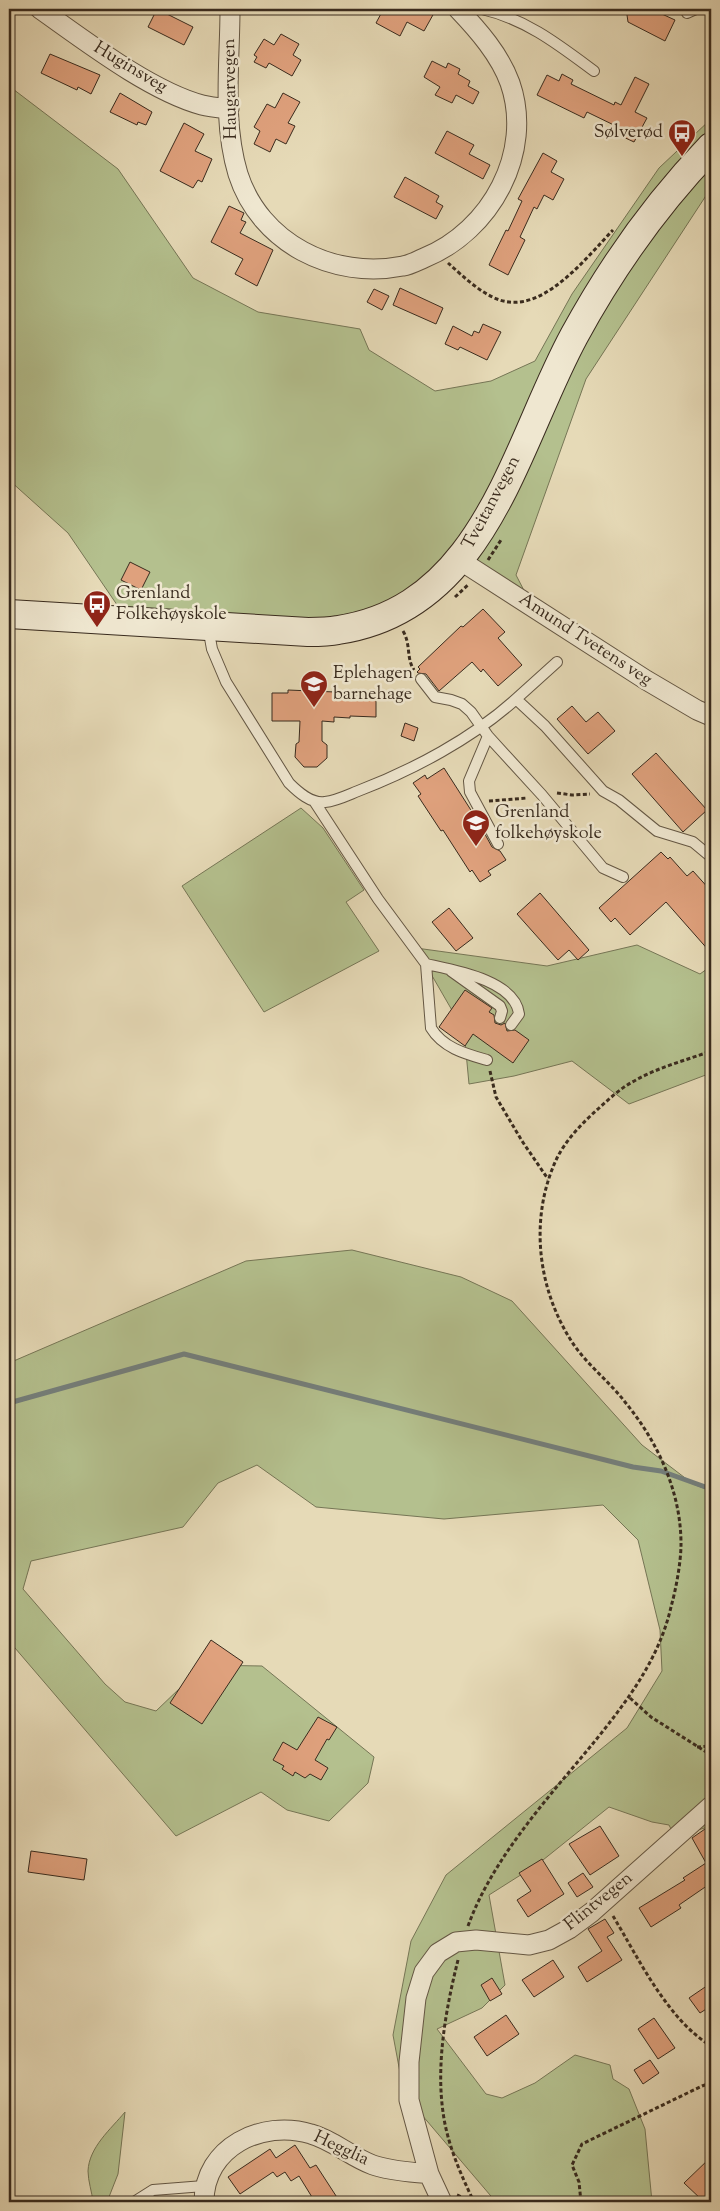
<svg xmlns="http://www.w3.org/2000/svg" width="720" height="2211" font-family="'Sorts Mill Goudy',serif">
	<rect width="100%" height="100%" fill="#e6dab7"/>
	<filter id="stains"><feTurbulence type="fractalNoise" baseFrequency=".004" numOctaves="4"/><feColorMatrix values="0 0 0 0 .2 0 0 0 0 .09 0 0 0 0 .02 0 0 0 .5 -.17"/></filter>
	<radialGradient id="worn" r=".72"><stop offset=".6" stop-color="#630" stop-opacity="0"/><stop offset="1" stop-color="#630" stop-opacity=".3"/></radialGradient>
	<!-- green -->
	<path fill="#b4c08e" stroke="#767656" d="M9,86L118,169L193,278L258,312L360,329L369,350L435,391L491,381L535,361L572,294L659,168L711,119V188L586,379L516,575L531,604L462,555L411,601L323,630L126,618L68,533L9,480Z
		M301,808L323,828L364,890L346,902L379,951L264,1012L182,886Z
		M637,945L700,974L711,966V1073L629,1104L572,1061L514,1076L469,1084L464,1031L416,948L547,966Z
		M352,1250L461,1277L512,1301L642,1445L693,1484L711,1491V1826L675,1837L669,1825L652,1822L609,1807L538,1864L489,1895L505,1985L482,2008L437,2029L486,2094L502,2098L535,2083L575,2055L610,2065L613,2079L629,2089L645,2129L652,2202H496L404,2094L393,2035L411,1941L446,1875L627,1728L662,1671L660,1630L638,1540L603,1505L444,1519L316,1507L257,1465L218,1483L183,1527L31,1561L23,1589L105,1684L125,1702L156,1711L204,1665L262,1666L374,1757L368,1783L329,1821L287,1810L261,1792L176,1836L9,1641V1363L246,1261Z
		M125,2112L118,2174L107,2202H93C92,2192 88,2181 88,2171C89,2147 111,2129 125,2112Z"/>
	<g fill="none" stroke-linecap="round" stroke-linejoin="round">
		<!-- stream -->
		<path stroke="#747f7c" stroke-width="5" d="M9,1403L184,1354L633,1467L661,1471L711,1489"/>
	</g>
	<!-- building -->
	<path fill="#dfa17d" stroke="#392b1e" d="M157,9L193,27L184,45L148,27Z
		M382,9H426L434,13L424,31L407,22L400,36L376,23L383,10L391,14Z
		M630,9H651L675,20L665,41L628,22L627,15Z
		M281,34L299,44L293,55L301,60L292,76L269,63L266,68L254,62L257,57L254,55L264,39L274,45Z
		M50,54L100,75L91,94L78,87L77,90L41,73Z
		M432,61L446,68L448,63L460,69L458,74L470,81L468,86L479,92L473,104L456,95L452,103L435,95L440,87L424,77Z
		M562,74L573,80L571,84L614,105L615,102L621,105L635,77L649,84L635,112L647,118L634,142L617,134L620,128L587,112L584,118L537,95L547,75L559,81Z
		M120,93L152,112L146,125L138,122L137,125L110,112Z
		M283,93L300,102L288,123L295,126L286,144L276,139L270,152L254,144L260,131L254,127L267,104L275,108Z
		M184,123L204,134L195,151L212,159L202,182L198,180L193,188L160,171Z
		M447,131L474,145L469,154L490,165L483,179L435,153Z
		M543,153L557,161L551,172L564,179L553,200L544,195L537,209L534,207L520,237L525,240L508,275L489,265L506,230L508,231L522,201L518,199Z
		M405,177L439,196L436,202L443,206L436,219L394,197Z
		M229,206L244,213L241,220L246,222L240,233L273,250L257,286L235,274L243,259L211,242Z
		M400,288L443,308L436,324L393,305Z
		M374,289L389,296L382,310L367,302Z
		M483,324L501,332L487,360L460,347L458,350L445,344L453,326L472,336L474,331L479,333Z
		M130,562L150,572L141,590L121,580Z
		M483,609L505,632L498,638L522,665L498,686L483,669L481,672L472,662L439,691L426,674L418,673L417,672L420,669L418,667L461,626L463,627Z
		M288,690L335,692V695L376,696V717L350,716V718L334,717V722L322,721V741L327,745V758L317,767H304L295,757L296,744L299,742L300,721H272V693H288Z
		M572,706L586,722L598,712L615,731L588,754L557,719Z
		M405,723L418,728L414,741L401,736Z
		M656,753L707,810L683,832L632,774Z
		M444,768L476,818L492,847L500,851L506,860L488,871L491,875L480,882L472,870L470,872L443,830L441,831L418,796L421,794L413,783L425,775L427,779Z
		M661,852L668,859L670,857L687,876L693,871L711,891V953L666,902L630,935L615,918L611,922L599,908Z
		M540,893L589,950L578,960L569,950L558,960L517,914Z
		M449,908L473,938L456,951L432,922Z
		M465,990L492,1008L489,1012L494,1015L495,1023L501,1025L505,1023L507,1031L515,1030L529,1040L513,1063L473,1034L465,1046L439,1027Z
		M211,1640L243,1662L202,1724L170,1703Z
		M318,1717L337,1727L329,1740L327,1739L315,1760L328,1768L321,1780L310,1774L305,1778L295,1772L293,1776L282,1769L284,1766L273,1760L283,1742L297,1750Z
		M600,1826L619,1856L590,1875L569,1844Z
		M705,1829L711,1839V1883L679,1905L681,1908L651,1927L639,1908L685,1880L683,1878L706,1863L692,1838Z
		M31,1851L87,1859L84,1880L28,1872Z
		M542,1859L564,1894L528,1917L517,1900L531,1891L519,1873Z
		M583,1873L593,1887L577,1897L568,1883Z
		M605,1919L614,1933L607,1937L622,1960L587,1982L578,1967L602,1951L588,1929Z
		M553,1960L564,1977L534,1997L522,1980Z
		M492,1978L502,1994L490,2001L481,1985Z
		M711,1983V2006L700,2013L689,1998Z
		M506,2015L519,2034L487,2056L474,2037Z
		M654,2018L675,2048L658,2059L638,2029Z
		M650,2060L659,2073L643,2084L634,2070Z
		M295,2145L310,2168L316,2165L340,2202H315L299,2176L291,2181L285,2172L277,2177L273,2172L240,2194L228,2177L270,2149L276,2158Z
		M711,2157V2190L702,2200L684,2183Z"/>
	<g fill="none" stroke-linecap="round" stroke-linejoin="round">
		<!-- service casing -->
		<g stroke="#645744" stroke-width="12">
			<path id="service" d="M482,9C526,19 559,45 594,71
				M687,13L696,9
				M208,627L212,649L226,682L289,783C298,792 311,804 325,802C336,801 348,795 358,791C413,770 473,738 516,699L545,726L603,791L619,800L657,831L693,842L711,857
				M421,679L435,697L451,700L462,704L471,712L488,736L542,795L603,868L623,877
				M516,699L557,662
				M488,736L469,781L470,792L498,844
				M314,801L378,899L426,964L431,1028C443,1048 466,1054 487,1060
				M426,964C453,970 515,980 519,1014L511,1025
				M451,971L500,1006L502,1011L500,1018
				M134,2202L153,2190L204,2186"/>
		</g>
		<!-- minor casing -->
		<g stroke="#645744" stroke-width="21">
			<path id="minor" d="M40,9C84,40 150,91 202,105C210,107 220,108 229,109
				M230,9C230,63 222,121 238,174C260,243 333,280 403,266C410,265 417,261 424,258C491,231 534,152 510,83C500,55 478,30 458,9
				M461,561L646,680L697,710L711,716
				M204,2202C204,2147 262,2119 311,2134C333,2140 351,2157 373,2165C390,2171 411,2172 429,2174
				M442,2202L429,2174L409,2100V2062L416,1998L424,1972L438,1953L456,1942L476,1940L529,1945L549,1940L569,1929L592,1912L711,1806"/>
		</g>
		<!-- secondary casing -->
		<g stroke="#392b1e" stroke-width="30">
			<path id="secondary" d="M9,614L308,632C318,632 328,632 338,630C485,608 514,447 574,336C611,268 657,203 711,147"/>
		</g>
		<!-- path -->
		<path stroke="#392b1e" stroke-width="3" stroke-dasharray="4 2.5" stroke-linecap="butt" d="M448,263C464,277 487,300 509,302C548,307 588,256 613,230
			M488,560L501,540
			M455,597L469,584
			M403,631C411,644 406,658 414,670
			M557,793L572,795L590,794
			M489,801L527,798
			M490,1071L496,1097L522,1141L548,1179
			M630,1698L651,1717L711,1755
			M697,1747L711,1746
			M613,1916C639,1959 667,2019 711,2046
			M468,1926C493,1857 549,1797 595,1741C628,1700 659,1659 671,1607C676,1589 681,1562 681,1544C681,1492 658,1442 625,1402C609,1381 586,1364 572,1342C537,1288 529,1217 557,1158C566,1140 583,1122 598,1109C610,1098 622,1087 636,1080C659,1067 687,1060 711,1051
			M458,1960C446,2008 436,2063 443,2112C447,2143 460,2173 474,2202
			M457,2195L474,2202
			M581,2202L579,2182L572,2165L582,2144L702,2086L711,2083"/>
		<!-- service -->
		<use href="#service" stroke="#efe7d0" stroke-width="10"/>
		<!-- minor -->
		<use href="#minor" stroke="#efe7d0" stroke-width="19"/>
		<!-- secondary -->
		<use href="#secondary" stroke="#efe7d0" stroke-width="28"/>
	</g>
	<!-- icons -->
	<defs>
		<g id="bus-pin" transform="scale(1.4375)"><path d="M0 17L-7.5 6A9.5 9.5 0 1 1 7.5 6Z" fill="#8f2418" stroke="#efe7d0"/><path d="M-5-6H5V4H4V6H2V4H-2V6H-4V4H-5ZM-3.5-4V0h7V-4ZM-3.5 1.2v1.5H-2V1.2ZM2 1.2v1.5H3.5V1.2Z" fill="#fff"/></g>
		<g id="school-pin" transform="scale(1.4375)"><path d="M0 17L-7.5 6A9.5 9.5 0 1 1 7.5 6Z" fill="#8f2418" stroke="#efe7d0"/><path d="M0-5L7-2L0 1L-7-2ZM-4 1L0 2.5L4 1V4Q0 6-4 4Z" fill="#fff"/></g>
	</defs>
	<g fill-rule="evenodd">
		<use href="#bus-pin" x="682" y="133"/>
		<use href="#bus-pin" x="97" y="604"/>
		<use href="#school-pin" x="314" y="684"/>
		<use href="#school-pin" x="476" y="823"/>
	</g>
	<g text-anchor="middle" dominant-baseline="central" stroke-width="5" stroke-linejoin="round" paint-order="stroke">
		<!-- street labels -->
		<g font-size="18" fill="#392b1e" stroke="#efe7d0">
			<text transform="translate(130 68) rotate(31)">Huginsveg</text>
			<text transform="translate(231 89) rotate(-91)">Haugarvegen</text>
			<text transform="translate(492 503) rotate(-62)">Tveitanvegen</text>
			<text transform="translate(585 640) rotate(33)">Amund Tvetens veg</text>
			<text transform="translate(599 1902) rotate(-39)">Flintvegen</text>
			<text transform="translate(341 2149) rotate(25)">Hegglia</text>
		</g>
		<!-- poi labels -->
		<g font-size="18" fill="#392b1e" stroke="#efe7d0" text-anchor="start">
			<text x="663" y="133" text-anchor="end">Sølverød</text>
			<text x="116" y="594">Grenland<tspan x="116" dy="21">Folkehøyskole</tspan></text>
			<text x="333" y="674">Eplehagen<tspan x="333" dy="21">barnehage</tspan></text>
			<text x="495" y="813">Grenland<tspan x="495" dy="21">folkehøyskole</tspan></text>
		</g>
	</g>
	<!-- margin -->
	<rect width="720" height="2211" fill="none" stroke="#e6dab7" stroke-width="30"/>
	<rect x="10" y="10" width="700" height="2191" fill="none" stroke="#392b1e" stroke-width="2.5"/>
	<rect x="15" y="15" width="690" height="2181" fill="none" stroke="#392b1e"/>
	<rect width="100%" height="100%" filter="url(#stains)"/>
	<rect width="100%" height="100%" fill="url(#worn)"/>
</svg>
